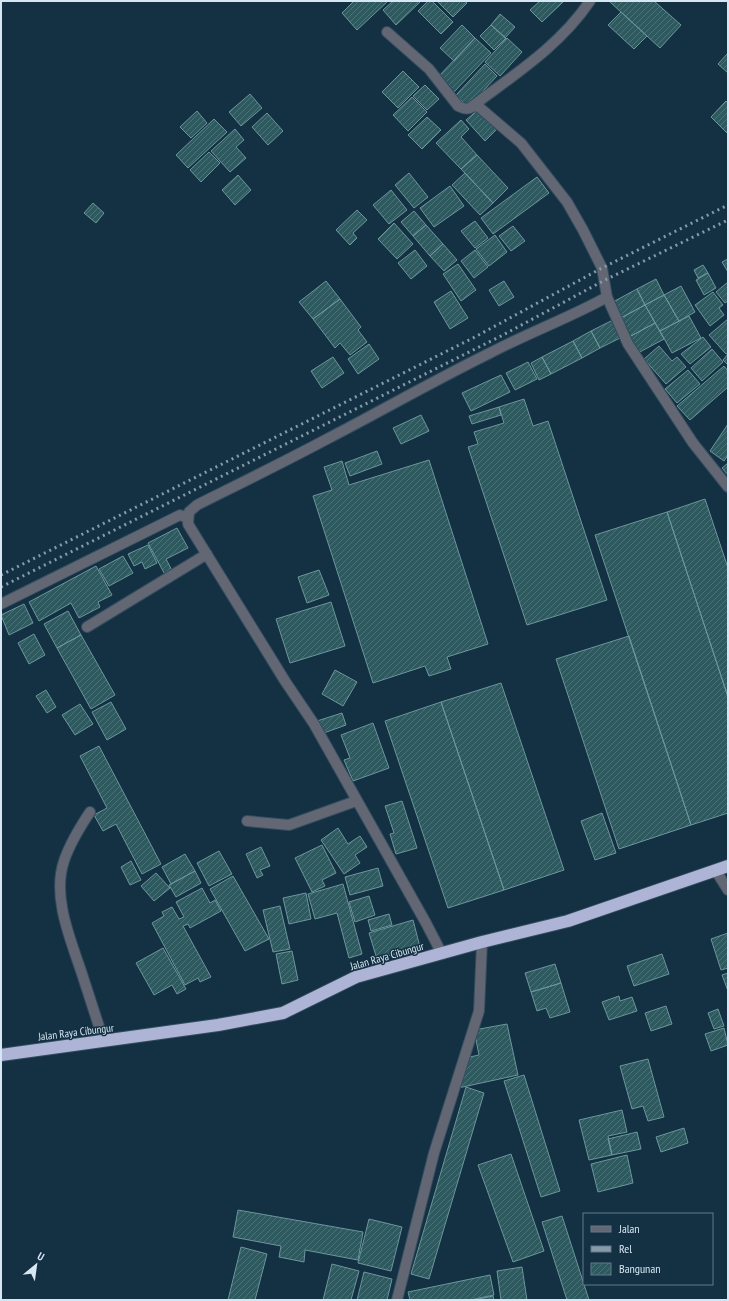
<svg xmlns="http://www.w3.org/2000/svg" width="729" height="1301" font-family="'PT Sans Narrow',sans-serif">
	<defs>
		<pattern id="building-hatch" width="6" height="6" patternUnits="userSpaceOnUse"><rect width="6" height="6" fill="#2e595e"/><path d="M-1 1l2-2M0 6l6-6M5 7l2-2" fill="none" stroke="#4c7176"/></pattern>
	</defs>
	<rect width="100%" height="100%" fill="#143043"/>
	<!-- building -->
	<path fill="url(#building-hatch)" stroke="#6b979c" d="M354,1H388L357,30L342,13Z
		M393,1H421L396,25L383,10Z
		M428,1H432L453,22L441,34L418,11Z
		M437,1H465L467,3L453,17Z
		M540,1H564L542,22L530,10Z
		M609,1H654L681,25L660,48Z
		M621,12L647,36L634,49L608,25Z
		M500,14L515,27L505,38L491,25Z
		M462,25L475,38L454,61L440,48Z
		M491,25L506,38L494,50L480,36Z
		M475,38L491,53L454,92L438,77Z
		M507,38L522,52L500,76L485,62Z
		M728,53V73L718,64Z
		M485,64L497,76L468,107L456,95Z
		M403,71L419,87L398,108L382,92Z
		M425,85L439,99L427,110L413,96Z
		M250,94L262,108L241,126L229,112Z
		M412,97L427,112L408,131L393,115Z
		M726,101L728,103V134L711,117Z
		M479,109L497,129L485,141L466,120Z
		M197,111L207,123L191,138L180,127Z
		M267,113L283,131L268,145L252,127Z
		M427,117L441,130L422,149L408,135Z
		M214,119L227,132L188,168L176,155Z
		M461,120L469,129L461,137L477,155L461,169L436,143Z
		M235,129L244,140L236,147L246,158L230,172L211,151Z
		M209,152L220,163L201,182L190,170Z
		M477,155L508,188L493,203L461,169Z
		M409,173L428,197L414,208L395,185Z
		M465,173L493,203L480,215L452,185Z
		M238,175L251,190L235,205L222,190Z
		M537,177L549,193L493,234L481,218Z
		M450,186L464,206L434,227L420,208Z
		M391,190L407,210L389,224L373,205Z
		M93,203L104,213L96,223L84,213Z
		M357,210L367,220L353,233L357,238L350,245L336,230Z
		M414,211L426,225L413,236L401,222Z
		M475,221L488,238L475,248L461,231Z
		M394,223L413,244L397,259L378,239Z
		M426,225L443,244L430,256L413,236Z
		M513,226L525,241L511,251L499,236Z
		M495,235L507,252L489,266L476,249Z
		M443,244L457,260L444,271L430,256Z
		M415,250L427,266L411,279L398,263Z
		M475,250L488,267L474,278L461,261Z
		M728,259V272L722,262Z
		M458,264L476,290L461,301L443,274Z
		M703,265L708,273L698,278L694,270Z
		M708,273L716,288L704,295L696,280Z
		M656,279L664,295L645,305L637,289Z
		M326,281L340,299L313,319L299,302Z
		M504,281L514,297L499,306L489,290Z
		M728,282V301L725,303L716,292Z
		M681,286L695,312L679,321L664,295Z
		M637,289L645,305L619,319L611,303Z
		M451,291L468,318L450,329L434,302Z
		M713,292L723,305L719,308L724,315L710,326L695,305Z
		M664,295L679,321L660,331L645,305Z
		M340,299L361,327L358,330L367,342L350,355L340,343L335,348L313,319Z
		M645,305L655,323L629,337L619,319Z
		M689,316L701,338L672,353L660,331Z
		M615,319L624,336L600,348L591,331Z
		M728,319V353L726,354L709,335Z
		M655,323L664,339L638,353L629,337Z
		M591,331L600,348L582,358L573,341Z
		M703,337L711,347L690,364L681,354Z
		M573,341L582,358L551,374L542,357Z
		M369,344L379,359L358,374L348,359Z
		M659,346L672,361L677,357L686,367L666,384L644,359Z
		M712,349L723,362L702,381L691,368Z
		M728,354V365L723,360Z
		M333,357L344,373L322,388L311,371Z
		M542,357L551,374L539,380L531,363Z
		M528,362L537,379L515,390L506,373Z
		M724,366L728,371V387L690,420L677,406Z
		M688,370L700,384L677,403L665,389Z
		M501,375L510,392L471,411L462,393Z
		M524,399L533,426L548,421L607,600L527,625L468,447L478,444L474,432L504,423L499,407Z
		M499,407L501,415L472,424L469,416Z
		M421,415L429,431L401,444L393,428Z
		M728,424V455L724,461L710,451Z
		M377,451L382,464L350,476L345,463Z
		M429,460L488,644L447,657L451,669L429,676L425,666L373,683L313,496L332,490L324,467L342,461L349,485Z
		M728,463V475L722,468Z
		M705,499L728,568V697L667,512Z
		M667,512L728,697V813L691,825L595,535Z
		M177,528L188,548L166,559L176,578L169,582L148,543Z
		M148,545L157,563L145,569L142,562L134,566L128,554Z
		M123,556L133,573L109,586L99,569Z
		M96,566L112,595L98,602L100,607L79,618L71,603L39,621L29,602Z
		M319,570L329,595L307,603L298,577Z
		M331,602L345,646L290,663L276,619Z
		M24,604L33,623L9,635L1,615Z
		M68,611L81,635L57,648L44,624Z
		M34,634L45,655L29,664L18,643Z
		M81,635L115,695L91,709L57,648Z
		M629,636L691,825L619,849L556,659Z
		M335,670L357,682L343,706L322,694Z
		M501,683L564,870L504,890L441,702Z
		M46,690L56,707L47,713L36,696Z
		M111,702L126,729L107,740L92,712Z
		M441,702L504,890L448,908L385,721Z
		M80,704L93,724L75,735L62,715Z
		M342,713L346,725L321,734L317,721Z
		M373,723L389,768L353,781L344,760L350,758L341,735Z
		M99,746L161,864L142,874L116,824L103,831L94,815L107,808L80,756Z
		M402,801L417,848L396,854L390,834L394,833L385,806Z
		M602,813L616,853L595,860L581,821Z
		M338,828L348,844L360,836L367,847L355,855L360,863L344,874L321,840Z
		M322,845L336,873L322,880L325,886L312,892L295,858Z
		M261,847L270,866L260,870L263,875L257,878L246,854Z
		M219,851L232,874L209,886L197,863Z
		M185,854L195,871L171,884L162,867Z
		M131,861L141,880L130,885L121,867Z
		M378,868L383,886L350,895L345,877Z
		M195,871L201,883L176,897L169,885Z
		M156,873L170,888L154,901L141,886Z
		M233,876L269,939L245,951L210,889Z
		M343,884L362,954L349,958L337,913L315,919L308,894Z
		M202,888L210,903L215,900L221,911L190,928L188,924L183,926L211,977L200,982L198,978L185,985L152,923L164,916L162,912L172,907L179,919L184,917L176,902Z
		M306,893L311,919L289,924L283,898Z
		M369,896L375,915L355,922L349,902Z
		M280,906L290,949L273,952L263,910Z
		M389,914L392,925L371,931L368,920Z
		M413,920L420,947L377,959L369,933Z
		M728,933V968L721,970L711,939Z
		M163,948L186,989L177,994L172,985L154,995L136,963Z
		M292,951L298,980L282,984L276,954Z
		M662,954L669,974L634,986L627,966Z
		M555,964L561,983L531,992L525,973Z
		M728,973V991L722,975Z
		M561,983L570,1012L550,1018L546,1008L537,1011L531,992Z
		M619,996L620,1001L632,997L637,1011L609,1020L602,1002Z
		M666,1006L672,1024L651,1031L645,1013Z
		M718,1009L724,1026L714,1029L708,1013Z
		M507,1024L518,1075L458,1088L465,1058L479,1055L474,1030Z
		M724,1028L728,1045L711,1051L705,1034Z
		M648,1059L664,1117L648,1121L643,1106L632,1109L620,1066Z
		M524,1075L560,1191L541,1197L504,1081Z
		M466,1087L484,1093L429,1279L411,1274Z
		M622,1110L627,1132L608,1136L612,1155L589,1160L579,1120Z
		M684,1128L688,1143L661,1152L656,1137Z
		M637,1132L641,1149L612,1155L608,1139Z
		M511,1154L544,1251L513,1262L478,1165Z
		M627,1155L633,1183L598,1192L591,1164Z
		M238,1210L363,1232L358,1260L305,1250L304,1262L279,1257L281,1246L233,1237Z
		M562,1216L589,1300H567L542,1222Z
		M369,1219L402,1227L391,1271L358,1263Z
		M241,1247L267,1254L255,1300H228Z
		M332,1264L359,1271L351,1300H323Z
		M522,1267L527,1300H501L497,1271Z
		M364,1272L392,1279L387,1300H357Z
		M490,1275L494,1295L470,1300H410L408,1292Z
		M493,1296L494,1300H478V1299Z"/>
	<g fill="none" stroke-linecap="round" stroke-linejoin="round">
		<!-- street casing -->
		<g stroke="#334d5f" stroke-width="12">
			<path id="street" d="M387,32L429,69L458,106C464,109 468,110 474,106L479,107L521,143L567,202L583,230L602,268L607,297
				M470,108C512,76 560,46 590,1
				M1,604L180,515L187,518
				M87,627L207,554
				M90,812C80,827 70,843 64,861C52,896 70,938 81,971C89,995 96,1018 104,1041
				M247,821L289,825L356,801
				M716,871L728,890
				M442,954L426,923L314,724L285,681L188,524L189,512L197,505C241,483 284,462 327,439C381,411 435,380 490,353C528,333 569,318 607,297L628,344L693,443L728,487
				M397,1300L434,1153L479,1011L482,942"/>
		</g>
		<!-- highway casing -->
		<g stroke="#334d5f" stroke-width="14">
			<path id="highway" d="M1,1055L218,1025L283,1013L356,977L482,942L568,921L728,866"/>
		</g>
		<!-- street -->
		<use href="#street" stroke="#636673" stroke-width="10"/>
		<!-- highway -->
		<use href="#highway" stroke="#adb4d6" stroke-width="12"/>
		<!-- rail -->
		<path stroke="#869baa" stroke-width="3" stroke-dasharray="2 4" stroke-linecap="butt" d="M1,575L473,338L602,268L728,205
			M1,587L501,336L605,280L728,220"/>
	</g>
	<g text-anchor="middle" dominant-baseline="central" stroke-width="3" stroke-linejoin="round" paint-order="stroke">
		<!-- street labels -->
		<g font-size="11" fill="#d6e7f3" stroke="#143043">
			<text transform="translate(387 956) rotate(-16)">Jalan Raya Cibungur</text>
			<text transform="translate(76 1032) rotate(-7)">Jalan Raya Cibungur</text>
		</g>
	</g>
	<!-- border -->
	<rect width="729" height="1301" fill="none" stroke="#d6e7f3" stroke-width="4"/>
	<!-- legend -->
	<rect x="583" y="1213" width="130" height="72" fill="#143043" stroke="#627989"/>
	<rect x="591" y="1226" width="20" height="6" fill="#636673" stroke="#627989"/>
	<text x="619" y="1233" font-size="12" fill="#d6e7f3">Jalan</text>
	<rect x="591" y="1246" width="20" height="6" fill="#869baa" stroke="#627989"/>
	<text x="619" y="1253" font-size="12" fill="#d6e7f3">Rel</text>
	<rect x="591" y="1263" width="20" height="12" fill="url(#building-hatch)" stroke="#627989"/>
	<text x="619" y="1273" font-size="12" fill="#d6e7f3">Bangunan</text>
	<!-- north arrow -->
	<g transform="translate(36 1265) rotate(29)" stroke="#143043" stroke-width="3" paint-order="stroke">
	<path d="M0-3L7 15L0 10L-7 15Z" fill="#d6e7f3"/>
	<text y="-6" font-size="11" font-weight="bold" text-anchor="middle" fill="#d6e7f3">U</text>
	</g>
</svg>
